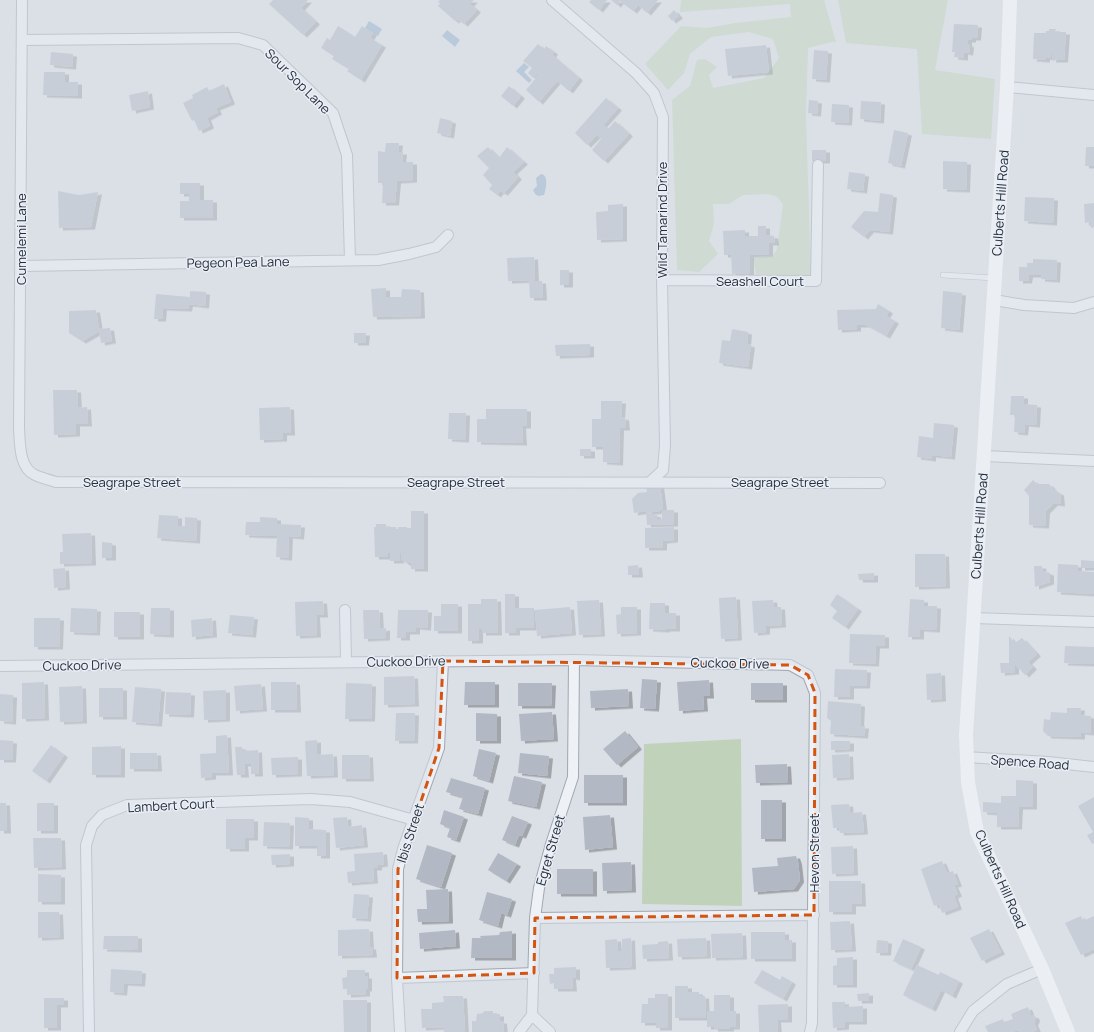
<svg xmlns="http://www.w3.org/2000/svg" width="1094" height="1032" font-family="Manrope,sans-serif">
	<defs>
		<filter id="shadow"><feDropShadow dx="4" dy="2.5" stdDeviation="0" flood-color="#0004"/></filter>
	</defs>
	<rect width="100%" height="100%" fill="#dbe0e7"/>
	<!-- green -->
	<path fill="#c1d2bb" d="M681,0H824L836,42H832L808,48L806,114L811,277L756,274L753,258L773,256L777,249L783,204L777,197L768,194L743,195L729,204H713L714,224L709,241L718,254L699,272L677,270L672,100L690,86L697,60L705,59L717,67L709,75L713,88L764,78L779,58L773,39L749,32L711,37L690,54L684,73L668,90L645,64L681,26L707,28L735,23L791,17L790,4L680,12Z
		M838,0H948L935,70L995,79L991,139L922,134L917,49L846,43Z
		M741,739L742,906L642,904L644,744Z"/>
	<!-- water -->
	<path fill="#92afcb" d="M369,21L382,29L378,36L365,28Z
		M447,30L460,40L455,47L442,36Z
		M524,63L529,67L524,72L532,80L529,83L516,71Z
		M541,174L544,175C548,179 546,189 544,195L538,196L535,194L533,190L537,186L536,178Z"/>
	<!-- building -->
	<path fill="#b2b9c4" filter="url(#shadow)" d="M273,0H308L301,8L316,22L303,35L269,4Z
		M440,0H474L470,4L477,10L464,24L457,19L455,21L438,6L440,3L438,2Z
		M591,0H607L599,10L589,2Z
		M611,0H658L647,13L638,5L633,11L620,1L617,5Z
		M674,10L679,16L672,21L668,16Z
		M954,24L978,25L977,38H972V40H968V44L970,45L969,53L964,52V58L954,57L955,52H952Z
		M338,26L355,37L362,26L373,33L370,38L382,45L361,80L347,71L349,69L332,59L334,56L321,48L327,38L330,40Z
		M1049,29H1056L1055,32H1066L1064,60H1052L1053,55H1051V58L1046,57V60L1033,59L1034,33H1046V31H1049Z
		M538,44L544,49L546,46L554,52L552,55L579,78L569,91L557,81L539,102L526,90L539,74L538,73L533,78L528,73L532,68L523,61Z
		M766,45L769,72L728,76L725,49Z
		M814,50L828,51L826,80L812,79Z
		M51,52L73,54L72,67L50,65Z
		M44,72H65V82H78V96L43,95Z
		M224,84L231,102L216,108L218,112L207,118L210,126L199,131L194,120L192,121L183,103L193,98L192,95L207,87L209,91Z
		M509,86L521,96L513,106L501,96Z
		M148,91L150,107L132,111L129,95Z
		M606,98L618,108L603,125L608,129L615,121L629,134L604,161L592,150L601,139L597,135L587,145L575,133Z
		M809,100L818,101L817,114L808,113Z
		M861,101L881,102L880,121L860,119Z
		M832,104L849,105L848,123L831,122Z
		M440,118L452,121L450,136L437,133Z
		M894,130L908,133L901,166L888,163Z
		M386,143H399L398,152H403L402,162H413V180L397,181L395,203H382L383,183H378V151L385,152Z
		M488,147L499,158L507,147L524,162L513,172L518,177L504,193L500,191L497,195L489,189L492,185L483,175L489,168L477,156Z
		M1086,147H1094V166H1085Z
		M812,150H826V161H812Z
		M943,161L967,162L966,190L943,189Z
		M849,172L865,174L863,191L847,189Z
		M180,183H200V200H213V218H180V201H189V194H180Z
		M58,191L79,195L98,192L91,227L59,228Z
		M880,193L893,195L889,232L870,230L864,237L851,227L864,211L878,212Z
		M1025,197L1054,198L1053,223L1024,221Z
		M1094,203V227L1091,228L1090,222L1085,223L1084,204Z
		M623,204V239L597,240L596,212L608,211V205Z
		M758,226H766V235L774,236L775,243H769V254L750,255V273L732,274L731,255H724L723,231L745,230V236H758Z
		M534,257L535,280L508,281L507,258Z
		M1033,259L1057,260L1056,280L1041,279V275H1029L1028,281H1019V267H1027V263H1033Z
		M560,270H569V285H560Z
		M529,281H542L543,298H530Z
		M386,288V297H401L402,289L420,290L421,316L373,317L371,289Z
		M190,291L206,292L205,306L189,304L188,309L163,308L162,319H154L156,294L190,297Z
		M943,291L962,293L959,330L941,328Z
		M878,304L889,311L886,316L895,321L886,336L866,325H857V329L838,330L837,310L876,309Z
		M96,310L99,329L98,332L82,341L69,333V311Z
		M110,328L112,341L101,343L99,329Z
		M732,329L748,332L747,344L751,345L748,367L719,363L722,340L730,341Z
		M354,333H366L365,343H354Z
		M590,344V355L556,356L555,345Z
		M53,390H77L78,408L87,407L88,424H76V434L54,435Z
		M1011,396H1024V404L1037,405L1036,425L1025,424L1024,433L1014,432L1015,415H1010Z
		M601,401H622L621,417L625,418L626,428H620L619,463L603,462V447H592V419H601Z
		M290,407L291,433H283V439L260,440L259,408Z
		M486,409H527V426H522L523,443L477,442V419H486Z
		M449,413H466L465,440L448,439Z
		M934,423L954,425L951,457L932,455V459L917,457L919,436L933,438Z
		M580,449H591V456H580Z
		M1033,480L1037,484H1049L1054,490L1060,493L1061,504L1054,503L1046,511L1045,526L1029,525V496L1024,490Z
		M660,485L663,508L659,511L647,513L657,515V519H662V510H674V524L647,525L646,511L634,513L632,499L638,493L647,492L646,486Z
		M411,511H424V569H411V563H406L401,559V553H400V561H390V553H388V557H375L374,527H376V524H386V527H396V529H398V527H407V528H411Z
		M159,515L178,516V526H185V517L197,518L196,541L157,538Z
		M260,517L277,518V524L301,525L300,537L289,536L288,558L276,557L277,536L245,535L246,522H260Z
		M674,527V540L663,541V548H645V528Z
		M91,533L92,563L60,564V552H63L62,534Z
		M102,542L112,543V558H102Z
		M915,554H945L946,586L915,587Z
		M1081,560L1094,561V568H1081Z
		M1058,564L1078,565V571L1094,572V594L1057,592Z
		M638,565L639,575H628V566Z
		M1034,566H1042L1043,571L1050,573V582L1035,587Z
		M65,568L66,587L54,588L53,569Z
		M874,573V580H859L858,574Z
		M505,594H515V608H534V628H516V633H505Z
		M837,594L858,609L845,627L832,618L837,611L830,605Z
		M736,597L738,638L721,639L719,598Z
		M481,599H497L498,633H482V629H479V641H468V604H481Z
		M910,599L924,600V606H937L936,630L920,629V637H908Z
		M599,600L601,634L579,635L577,601Z
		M773,600L774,607H781L782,625L766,626V632L754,633L752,601Z
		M323,601L324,615H316L317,635L296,636L295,602Z
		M650,603H665V613H676V629H666V630L649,629Z
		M441,604H458V631H434V616H441Z
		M570,607L572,633L537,636L535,610Z
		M621,607H637V633L617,634L616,615L621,614Z
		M71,608L97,609L96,633L70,632Z
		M151,608H170V635L150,634Z
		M363,610H379L380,629L386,628V638L364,639Z
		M398,610H428L427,628L416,627V632H406V638H397Z
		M114,612H140V637H114Z
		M230,615L254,617L252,635L228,633Z
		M34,618H60L59,647H34Z
		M212,618L213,635L192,637L191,620Z
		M850,634L885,635V646H876L875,664L849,663Z
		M1009,636L1015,643L1022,638L1037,654L1028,662L1033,667L1025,675L1015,664V672L1001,673L1000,663H1009Z
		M1065,646L1094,647V664L1064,663Z
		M835,669L867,670L866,686H850V697H834Z
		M941,673L942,699L927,700L926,674Z
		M414,676L415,704L384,705V677Z
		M642,679L657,680L655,709L640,708Z
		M709,680L710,696H703L704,709L679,711L677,682Z
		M44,682L45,718L22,719V683Z
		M271,682H296L297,710H271Z
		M465,682H495V705H464Z
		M346,683L372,684L371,719H345Z
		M518,683H552L551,706H518Z
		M751,683H783V700H751Z
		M261,684L263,709L236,711L234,686Z
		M82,686L83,721L60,722L59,687Z
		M135,687L161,689L158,724L132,722Z
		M99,688H123V717H99Z
		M628,689L629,706L591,708L590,691Z
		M226,690V719L204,720L203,691Z
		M166,692L191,693L190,715L165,714Z
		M0,694L13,695L12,722L0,721Z
		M828,701L861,704L860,726H865L864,736L830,734L831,721L827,718Z
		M1067,708H1081L1080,715L1091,716L1090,733L1081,732V737L1048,736L1043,731L1044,719L1050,720L1051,712L1067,713Z
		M552,712L554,739L521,741L519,714Z
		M396,713H415L414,741H395Z
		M476,713L497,714V741H476Z
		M625,731L638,747L617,765L603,749Z
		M227,735L229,773H212V777L201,778L200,754L216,753V736Z
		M0,740L13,741L12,760H0Z
		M317,740V755L333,754L334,775L307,776L305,741Z
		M831,741H850V749L831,750Z
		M51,745L64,755L46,781L32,771Z
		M121,746V775H92V747Z
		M235,747H242L243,751L258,750L259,774H251V764H244L245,775H237Z
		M479,749L496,753L489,781L473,776Z
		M130,753H157L158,769H130Z
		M520,753L549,756L547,776L518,773Z
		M849,754L850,777L833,778L832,755Z
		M342,755H369L370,779H342Z
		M298,757V774L272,775L271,758Z
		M787,764L788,782L756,783L755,765Z
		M584,775H623V803H584Z
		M514,776L542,782L536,807L508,801Z
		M451,778L485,788L478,814L459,809L463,797L446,792Z
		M1016,780L1033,781V807H1019L1018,827H997V813L983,812V802L1001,803V796H1016Z
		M1094,797V843L1092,844L1087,835L1093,832L1078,806Z
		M761,800H782V839H761Z
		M0,803H6L7,831H0Z
		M37,803H54V831H37Z
		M849,804L850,813L862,812L864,832L840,833L839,828H833L831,805Z
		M444,810L464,817L456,840L447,837L450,828L440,824Z
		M610,815L613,847L585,850L583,817Z
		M512,816L528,822L522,836L519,835L515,845L502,840Z
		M295,817L309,818V829L326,830V856H317V846H295Z
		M347,817L348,827L362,825L364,845L336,848L333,818Z
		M226,819H254V838H245V849H226Z
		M264,822L290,823L289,847L263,846Z
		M33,838H61L62,867L34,868Z
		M427,845L452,853L441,887L416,879Z
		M853,846L854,873L832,874L831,847Z
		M383,852L384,864L378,865V868H373L374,881L348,883L347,872L355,871L354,854Z
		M498,853L517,864L506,881L488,870Z
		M290,854V864L272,865L271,855Z
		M796,856L798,862L800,880L794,889L754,892L752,868L778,866L777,858Z
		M942,861L947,873L953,871L958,884L954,885L958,894L954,896L958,907L942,913L939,904L934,906L921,869Z
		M631,862L632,890L603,891L602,863Z
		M557,869H593V894H557Z
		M38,874L61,875V902H38Z
		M829,881H861L862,904H852V912H829Z
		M448,889L449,921L418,922L417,909H427L426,890Z
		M487,892L512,899L507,915L501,913L498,926L479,920Z
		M354,894L369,895L367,919L352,918Z
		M38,912H59L60,937L38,938Z
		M1081,916L1083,921L1094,916V949L1081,955L1065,923Z
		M850,921L852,949L831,950L830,922Z
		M369,929L370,947H372L373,955L338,956V930Z
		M989,929L1001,952L982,961L970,938Z
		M455,930L456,946L420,949L419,933Z
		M512,931V958H471L472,938H481L480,936L499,935L500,932Z
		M751,932H785V940H792V959H751Z
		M742,933L743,957L712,958L711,934Z
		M104,936H138V950L103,949Z
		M631,938L632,967L606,968L605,940L617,939L618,951H622V939Z
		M706,938L707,956L678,957L677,939Z
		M903,939L921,947L911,969L893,961Z
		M877,940L888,941L887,953H876Z
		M668,941L669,958L643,959L642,945L658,944V942Z
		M853,957V985H833V966L837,965V958Z
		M917,965L939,975L940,972L959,981L952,996L941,990L932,1009L903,995Z
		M576,967V978L572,977L573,989H554V983L550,984L549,974H554V968Z
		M111,969L142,971L141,984L124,983L123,993L110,992Z
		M347,970H365V976H368V989H366V994L347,995V989H343L342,978L347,977Z
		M762,970L780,980L782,976L792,982L783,999L754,983Z
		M675,986H688V992H699V996H705L706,1018H675Z
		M869,993V1001H858L857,994Z
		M655,994H668V1028H656V1023H641L642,1004H648V998H655Z
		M714,995H730V1011H736V1027H730V1029H714V1027H707V1011H714Z
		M443,996H463L465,1032H444V1027L422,1028L421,1009H432V1003L444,1002Z
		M44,998H64V1005H57V1028H44Z
		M343,1000H367V1032H344Z
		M832,1002H845V1007L863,1006V1022H845V1027L833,1028Z
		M788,1004V1020H777L778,1032H759L758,1005Z
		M1028,1007L1031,1015L1035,1016L1036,1019L1034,1023L1037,1030L1032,1032H1018V1030L1012,1032H988L985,1026L1003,1019L1004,1022L1013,1019L1011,1014Z
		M484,1011H493V1014H500V1021H503L504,1032H472V1021H476L477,1014L483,1013Z"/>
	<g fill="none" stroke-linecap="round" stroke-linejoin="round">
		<!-- lane casing -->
		<g stroke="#a0a7b1" stroke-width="6">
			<path id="lane" d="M943,275L994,278"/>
		</g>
		<!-- street casing -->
		<g stroke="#a0a7b1" stroke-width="12">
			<path id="street" d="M22,0L19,428C20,443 19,468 35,475C42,478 49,480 56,482L880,483
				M552,0L636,73L654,93L663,117L662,280L665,445L663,470L650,482
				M22,40L238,38L263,45L333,113L347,155L350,260
				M1007,87L1094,95
				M21,266L378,260L409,254L436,247L448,235
				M662,280L816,281L818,165
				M994,300L1024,305L1074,308L1094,302
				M984,456L1094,461
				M345,610L346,662
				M974,618L1094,622
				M0,666L574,660L790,665L808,675L815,693L812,1023L810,1032
				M966,757L1048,762L1094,767
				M535,918L814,915
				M397,978L534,973
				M89,1032L86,845L92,826L102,815L127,805L311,799L350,802L414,820
				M400,1032L397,978L398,869L403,849L439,748L443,661
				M519,1032L532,1015
				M550,1032L532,1015L535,918L539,888L551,844L573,777L574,660
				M960,1032L973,1011L1007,984L1042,969"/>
		</g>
		<!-- lane -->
		<use href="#lane" stroke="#eef1f5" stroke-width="5"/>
		<!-- street -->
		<use href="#street" stroke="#eef1f5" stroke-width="10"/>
		<!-- secondary -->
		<path stroke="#fff" stroke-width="14" d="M1010,0L1007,87L966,735L968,782L977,832L1042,969L1068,1032"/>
	</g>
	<!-- marked area -->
	<path d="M0 0H1094V1032H0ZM443,661L790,665L808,675L815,693L814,915L535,918L534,973L397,978L398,869L439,748Z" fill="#dbe0e7" fill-opacity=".55" fill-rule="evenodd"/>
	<path fill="none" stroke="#d45511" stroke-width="3" stroke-dasharray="8 5" stroke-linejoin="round" d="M443,661L790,665L808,675L815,693L814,915L535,918L534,973L397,978L398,869L439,748Z"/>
	<g text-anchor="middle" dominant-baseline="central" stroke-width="3" stroke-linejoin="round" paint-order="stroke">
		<!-- street labels -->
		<g font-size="13" fill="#242e3e" stroke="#eaeff5">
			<text transform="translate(298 81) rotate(45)">Sour Sop Lane</text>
			<text transform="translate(1000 203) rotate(-86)">Culberts Hill Road</text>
			<text transform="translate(662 220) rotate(-90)">Wild Tamarind Drive</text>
			<text transform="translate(21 239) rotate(-90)">Cumelemi Lane</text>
			<text transform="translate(238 262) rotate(-1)">Pegeon Pea Lane</text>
			<text x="760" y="281">Seashell Court</text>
			<text x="132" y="482">Seagrape Street</text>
			<text x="456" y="482">Seagrape Street</text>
			<text x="780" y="482">Seagrape Street</text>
			<text transform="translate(979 526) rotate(-86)">Culberts Hill Road</text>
			<text transform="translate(406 661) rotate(-1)">Cuckoo Drive</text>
			<text transform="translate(730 663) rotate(1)">Cuckoo Drive</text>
			<text transform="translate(82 665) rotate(-1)">Cuckoo Drive</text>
			<text transform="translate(1030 762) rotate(4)">Spence Road</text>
			<text transform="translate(171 805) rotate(-3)">Lambert Court</text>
			<text transform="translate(410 833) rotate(-72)">Ibis Street</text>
			<text transform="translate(550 850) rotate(-74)">Egret Street</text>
			<text transform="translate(814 853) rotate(-90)">Hevon Street</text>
			<text transform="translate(1001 879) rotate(66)">Culberts Hill Road</text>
		</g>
	</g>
</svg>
